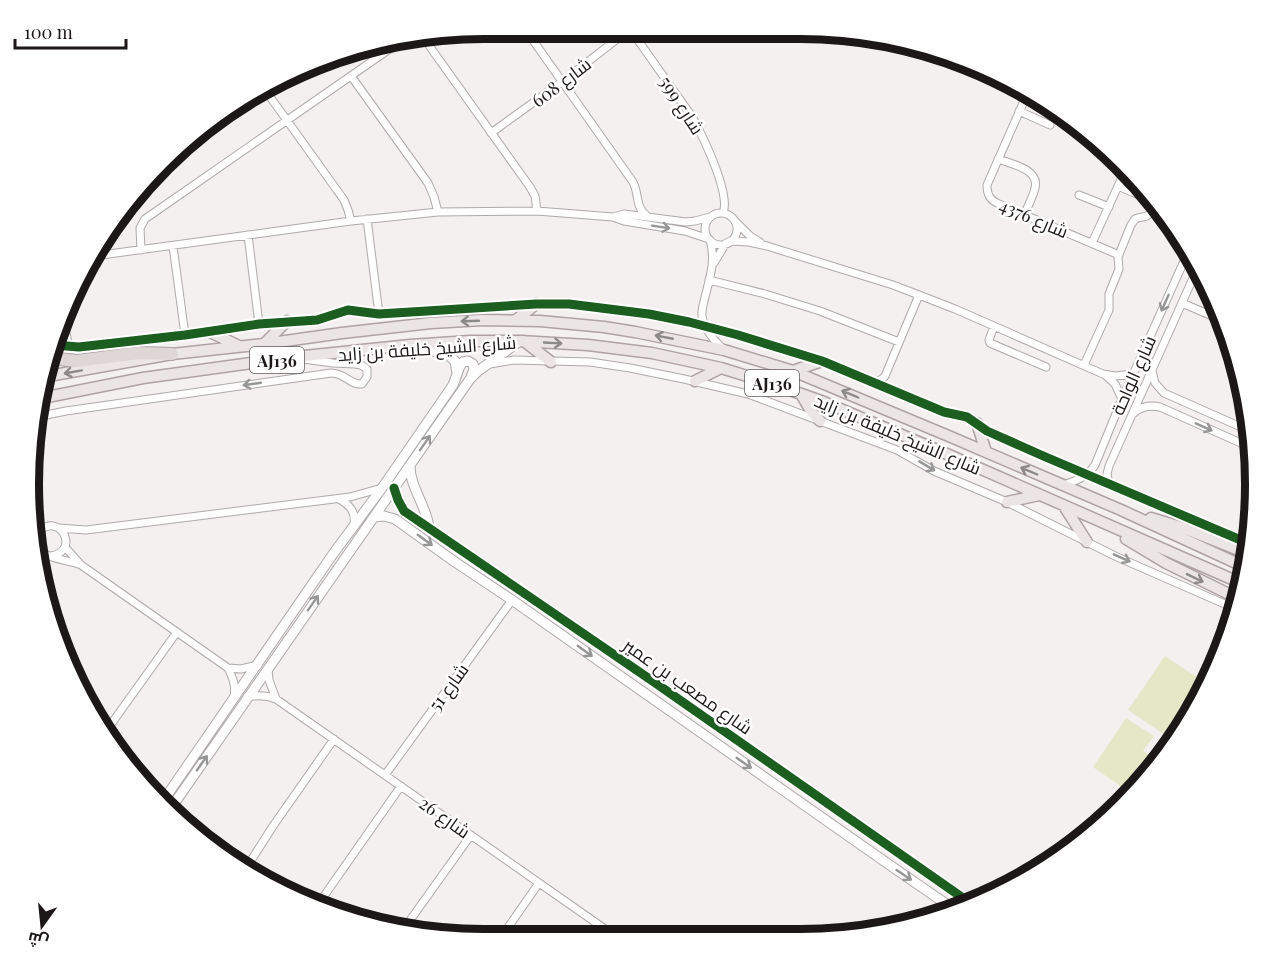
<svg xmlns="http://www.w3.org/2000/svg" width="1284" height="968" font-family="'Playfair Display',Cairo,serif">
	<rect width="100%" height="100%" fill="#f4f0ef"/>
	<!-- green -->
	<path fill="#e5e7c6" d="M1165,656L1207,684L1175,742L1128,710Z
		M1126,718L1154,736L1143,751L1159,762L1132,794L1093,767Z"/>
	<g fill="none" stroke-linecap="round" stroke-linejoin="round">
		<!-- street casing -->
		<g stroke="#aeaaa9" stroke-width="9">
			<path id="street" d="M525,29L633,182C640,196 634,206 648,217
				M630,29L693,118C703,137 731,194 723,213
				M423,37L530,187L535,196L537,211
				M351,76L428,183L434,197L438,212
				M263,87L344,200L348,210L351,221
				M1028,92L987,185C987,195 990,200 999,204L1119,255
				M1025,99L1054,112
				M1019,111L1050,125
				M491,133L563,81L630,29
				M998,159C1011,164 1040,169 1035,188C1033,197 1028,206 1024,215
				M1118,186L1150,200
				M1079,195L1109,207
				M705 229a16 16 0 1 1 32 0a16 16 0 1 1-32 0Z
				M613,217L624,214L686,222L695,221L710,217
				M367,219L379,314
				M736,222L750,236L760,242
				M248,235L259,324
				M710,240C716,260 710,277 705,297C704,303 701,309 702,316C704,329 713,339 722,348
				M730,241L749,242L767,246L893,285L919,295L955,309L1103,374L1115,376L1133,374
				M1092,243L1124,173
				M173,246L185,335
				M141,250L140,228L145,219L404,39
				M94,256L351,221L438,212L537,211L613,217L624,221L685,231L709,239
				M714,263L726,243
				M709,280L765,294L820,311L899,342
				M1182,303L1224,321
				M63,319L69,347
				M994,326L989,340L990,343L1046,367
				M54,345L79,347L185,335L259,324L317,320L348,310L379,314L536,304H569L649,314L689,322L738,335L822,361L944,412L967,417L987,431L1041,455L1250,544
				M490,364L514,360L590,362L630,368L684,379L748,394L897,450L934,471L1007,502L1115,556L1236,609
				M1084,365L1109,310V294L1119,269L1118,257L1131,225L1135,219C1148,214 1147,221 1154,205
				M1152,371L1155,383L1164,393L1250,431
				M1105,375L1115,384L1122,399
				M874,383L882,379L885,376L919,295
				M1134,413C1141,406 1150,405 1160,407L1252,448
				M36,417L66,411L331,373C346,373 349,385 362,384L367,377V369L361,365L355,364L333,363L303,359
				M1109,484L1107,474L1109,466L1198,267
				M1063,485C1076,481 1087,477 1095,465L1122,399L1189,250
				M339,499C350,505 356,512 354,525
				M59,528L86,530L350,497L382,488
				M65,547L81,565L228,668C233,678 236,686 234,697
				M51,556C80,551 61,515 42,529C38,532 35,537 35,541C36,558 65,559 78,564
				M228,668L241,669L258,665
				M268,669L269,680L276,699
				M247,697C257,695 266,695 276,699L615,936
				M104,734L177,632
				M385,775L512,600
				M245,870L273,826L334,739
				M317,906L401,786
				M403,930L471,835
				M502,936L539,883"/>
		</g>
		<!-- secondary casing -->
		<g stroke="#aeaaa9" stroke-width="11">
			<path id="secondary" d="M412,346L448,355L455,361L457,373
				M410,466C410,487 426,505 429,527
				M394,488L398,500L404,511L654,682L973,905
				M374,517L384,516L395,519L455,562L512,600L894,868L955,910
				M161,804L333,554L382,488L453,385L460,366L463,362L468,361L473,364L474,369L471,377
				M169,811L470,379L478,371L520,341"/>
		</g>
		<!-- primary casing -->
		<g stroke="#aea2a4" stroke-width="13">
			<path id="primary" d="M516,320L536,304
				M210,332L239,346
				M524,341L551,362
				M264,344L287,321
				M793,371L822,361
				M43,377L172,354L264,344L342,333L431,323L483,320L540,321L604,327L635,332L724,350L793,371L951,437L1121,510L1247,568
				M695,381L721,368
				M801,394L811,411L820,421
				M37,399L143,378L295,357L410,345L470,341H520L588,345L652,353L721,368L773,384L824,402L947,454L1243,584
				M977,423L986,452
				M1007,502L1039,495
				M1064,506L1087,542
				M1151,518L1184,528L1249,554
				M1126,539L1166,563L1239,599"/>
		</g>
		<!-- highway casing -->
		<g stroke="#aea2a4" stroke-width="14">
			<path id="highway" d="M50,358L77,361L139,353L172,354"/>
		</g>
		<!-- street -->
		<use href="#street" stroke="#fdfdfd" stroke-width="7"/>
		<!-- secondary -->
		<use href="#secondary" stroke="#fdfdfd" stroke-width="9"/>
		<!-- primary -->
		<use href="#primary" stroke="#ece5e6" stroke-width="10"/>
		<!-- highway -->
		<use href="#highway" stroke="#dfd6d6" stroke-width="12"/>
		<!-- cycleway casing -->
		<g stroke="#fefefe" stroke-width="13">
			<path id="cycleway" d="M54,345L79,347L185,335L259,324L317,320L348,310L379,314L536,304H569L649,314L689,322L738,335L822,361L944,412L967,417L987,431L1041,455L1250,544
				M394,488L398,500L404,511L654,682L973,905"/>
		</g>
		<!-- cycleway -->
		<use href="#cycleway" stroke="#1b5e20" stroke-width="9"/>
	</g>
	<!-- one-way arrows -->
	<defs><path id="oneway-shaft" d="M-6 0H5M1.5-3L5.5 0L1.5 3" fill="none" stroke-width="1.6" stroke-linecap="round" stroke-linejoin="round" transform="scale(1.5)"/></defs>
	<g stroke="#979696">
		<use href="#oneway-shaft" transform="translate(661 227) rotate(9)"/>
		<use href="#oneway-shaft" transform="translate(1165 303) rotate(114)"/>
		<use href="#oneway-shaft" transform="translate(252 384) rotate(172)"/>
		<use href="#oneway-shaft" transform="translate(1204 427) rotate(24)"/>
		<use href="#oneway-shaft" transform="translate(425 443) rotate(-55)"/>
		<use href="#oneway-shaft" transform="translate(927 466) rotate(31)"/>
		<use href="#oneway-shaft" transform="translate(425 540) rotate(36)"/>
		<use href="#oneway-shaft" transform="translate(1122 558) rotate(24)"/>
		<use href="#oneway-shaft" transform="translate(313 603) rotate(-55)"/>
		<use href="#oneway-shaft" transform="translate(585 651) rotate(36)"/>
		<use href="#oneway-shaft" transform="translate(202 763) rotate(-55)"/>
		<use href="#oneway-shaft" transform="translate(744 763) rotate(35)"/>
		<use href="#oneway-shaft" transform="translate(904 875) rotate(34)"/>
	</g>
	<g stroke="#8e8989">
		<use href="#oneway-shaft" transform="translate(470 321) rotate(178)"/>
		<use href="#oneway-shaft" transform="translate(664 337) rotate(-169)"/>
		<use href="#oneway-shaft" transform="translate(553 343) rotate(3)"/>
		<use href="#oneway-shaft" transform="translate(73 372) rotate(170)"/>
		<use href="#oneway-shaft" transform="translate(850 394) rotate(-157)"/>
		<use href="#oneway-shaft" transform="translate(1029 471) rotate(-157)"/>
		<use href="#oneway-shaft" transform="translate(1195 578) rotate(26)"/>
	</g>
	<g text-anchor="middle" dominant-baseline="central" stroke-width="5" stroke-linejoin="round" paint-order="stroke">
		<!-- shield labels -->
		<g fill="#fefefe" stroke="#5f5d5c" stroke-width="1.5">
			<rect x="250" y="347" width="54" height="26" rx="4.5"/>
			<rect x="745" y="370" width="54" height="26" rx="4.5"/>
		</g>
		<g font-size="16" font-weight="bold" fill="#1b1817">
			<text x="277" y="360">AJ136</text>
			<text x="772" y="383">AJ136</text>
		</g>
		<!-- street labels -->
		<g font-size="18" fill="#1b1817" stroke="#fefefe">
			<text transform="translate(561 82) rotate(-37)">شارع 608</text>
			<text transform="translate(682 105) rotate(57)">شارع 599</text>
			<text transform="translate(1034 218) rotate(23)">شارع 4376</text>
			<text transform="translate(427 348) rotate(-4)">شارع الشيخ خليفة بن زايد</text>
			<text transform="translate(1133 375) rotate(-66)">شارع الواحة</text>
			<text transform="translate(898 434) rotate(23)">شارع الشيخ خليفة بن زايد</text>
			<text transform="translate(688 686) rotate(35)">شارع مصعب بن عمير</text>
			<text transform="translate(448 687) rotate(-54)">شارع 51</text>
			<text transform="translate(445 817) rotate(35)">شارع 26</text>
		</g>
	</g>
	<!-- crop -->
	<path d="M0 0H1284V968H0ZM484 39H800A445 445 0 0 1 1245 484V484A445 445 0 0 1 800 929H484A445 445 0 0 1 39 484V484A445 445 0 0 1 484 39Z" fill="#fefefe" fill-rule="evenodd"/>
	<path fill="none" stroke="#1b1817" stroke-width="8" d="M484 39H800A445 445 0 0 1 1245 484V484A445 445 0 0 1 800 929H484A445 445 0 0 1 39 484V484A445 445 0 0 1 484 39Z"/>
	<!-- north arrow -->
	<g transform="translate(42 926) rotate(195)" stroke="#fefefe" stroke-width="4.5" paint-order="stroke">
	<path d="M0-4.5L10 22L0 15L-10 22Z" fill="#1b1817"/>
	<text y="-9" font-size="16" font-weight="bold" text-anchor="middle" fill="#1b1817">ش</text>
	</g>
	<!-- scale -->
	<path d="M15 39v9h111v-9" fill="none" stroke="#1b1817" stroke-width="3"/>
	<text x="24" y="39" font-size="18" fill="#1b1817" stroke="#fefefe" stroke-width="4.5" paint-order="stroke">100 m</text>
</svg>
